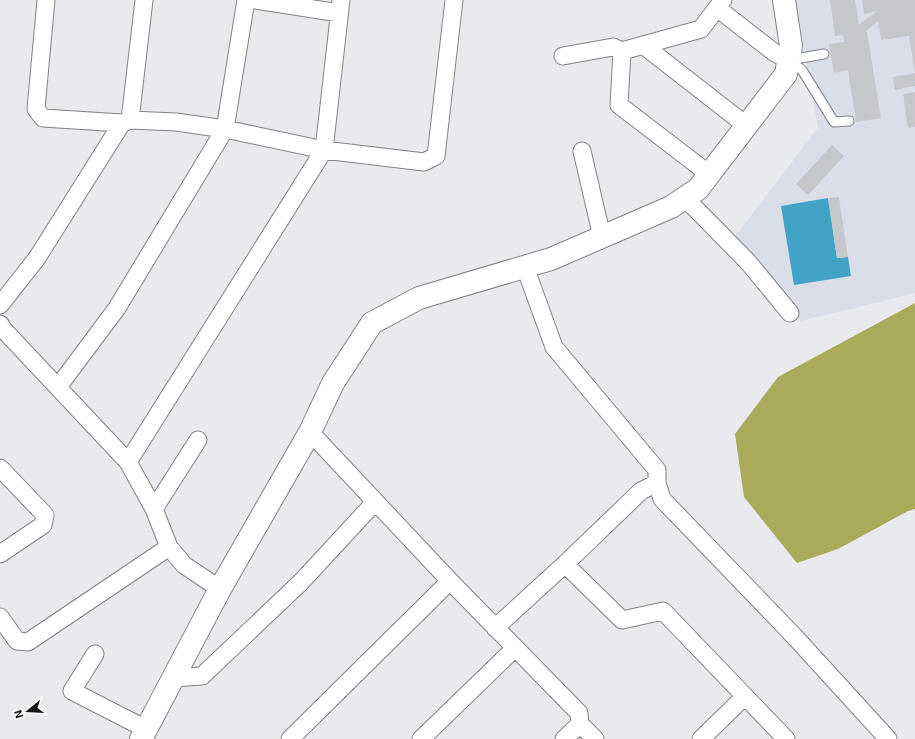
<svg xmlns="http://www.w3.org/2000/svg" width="915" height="739" font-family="'Exo 2',sans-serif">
	<rect width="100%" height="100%" fill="#e9eaee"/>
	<!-- built -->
	<path fill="#dadee9" d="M796,0H915V293L801,321L748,253L733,239L818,128Z"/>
	<!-- forest -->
	<path fill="#a9ab5b" d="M915,303V509L908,511L838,549L797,563L744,497L735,434L778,377Z"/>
	<!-- water -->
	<path fill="#41a4c6" d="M828,198L837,258L848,257L851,276L794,285L781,206Z"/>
	<!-- building -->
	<path fill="#c6c7cb" d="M830,0H855L859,25L877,11L864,14L862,0H915V72L909,36L881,40L878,21L865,32H867L881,118L856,122L848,70L834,73L829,44L844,42L843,35L835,36Z
		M915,73V86L895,90L893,77Z
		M915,92V127L908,128L903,94Z
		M832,145L844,156L808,195L796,184Z
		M839,197L848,257L837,258L828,198Z"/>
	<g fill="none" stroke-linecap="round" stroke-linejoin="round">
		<!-- lane casing -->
		<g stroke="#808285" stroke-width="11">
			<path id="lane" d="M789,60L802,70L834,122L849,121
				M789,60L824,54"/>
		</g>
		<!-- street casing -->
		<g stroke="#808285" stroke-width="19">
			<path id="street" d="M46,0L36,109L43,118L122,123
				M256,0L339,13
				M717,8L775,53L789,60
				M643,45L747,126
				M563,56L613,47L622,51
				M130,120L144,0
				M582,151L602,237
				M709,174L619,105L622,51L701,29L723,0
				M685,198L748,262L790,313
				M525,267L554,347L657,470V483L662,499L794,636L888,739
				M0,305L37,258L122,123L130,120L176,122L225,129L324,150L424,162L436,156L454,0
				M0,324L3,329L128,462L154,509L169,547L184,565L220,589
				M58,387L117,308L225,129L246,0
				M310,432L450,581L579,713L580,724L595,739
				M128,462L324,150L341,0
				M0,468L45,515L43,525L0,554
				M154,509L198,440
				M565,564L622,620L663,611L786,739
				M0,617L17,641L28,642L169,547
				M495,628L565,564L641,491L657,483
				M95,654L72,691L146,729
				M173,678L202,676L301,582L375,502
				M290,739L450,581
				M421,739L515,648
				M564,739L580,724
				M701,739L745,696"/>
		</g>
		<!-- secondary casing -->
		<g stroke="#808285" stroke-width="24">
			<path id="secondary" d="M141,739L220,589L310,432L333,383L372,323L419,298L551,259L671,207L698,189L786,74L791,46L784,0"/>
		</g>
		<!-- lane -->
		<use href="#lane" stroke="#fff" stroke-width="9"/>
		<!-- street -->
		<use href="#street" stroke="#fff" stroke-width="17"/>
		<!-- secondary -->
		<use href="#secondary" stroke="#fff" stroke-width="22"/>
	</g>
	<!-- north arrow -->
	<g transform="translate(28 711) rotate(252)" stroke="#ffffff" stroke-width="3" paint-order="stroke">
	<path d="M0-3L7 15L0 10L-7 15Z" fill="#151617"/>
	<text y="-6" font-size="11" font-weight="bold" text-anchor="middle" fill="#151617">N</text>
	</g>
</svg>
